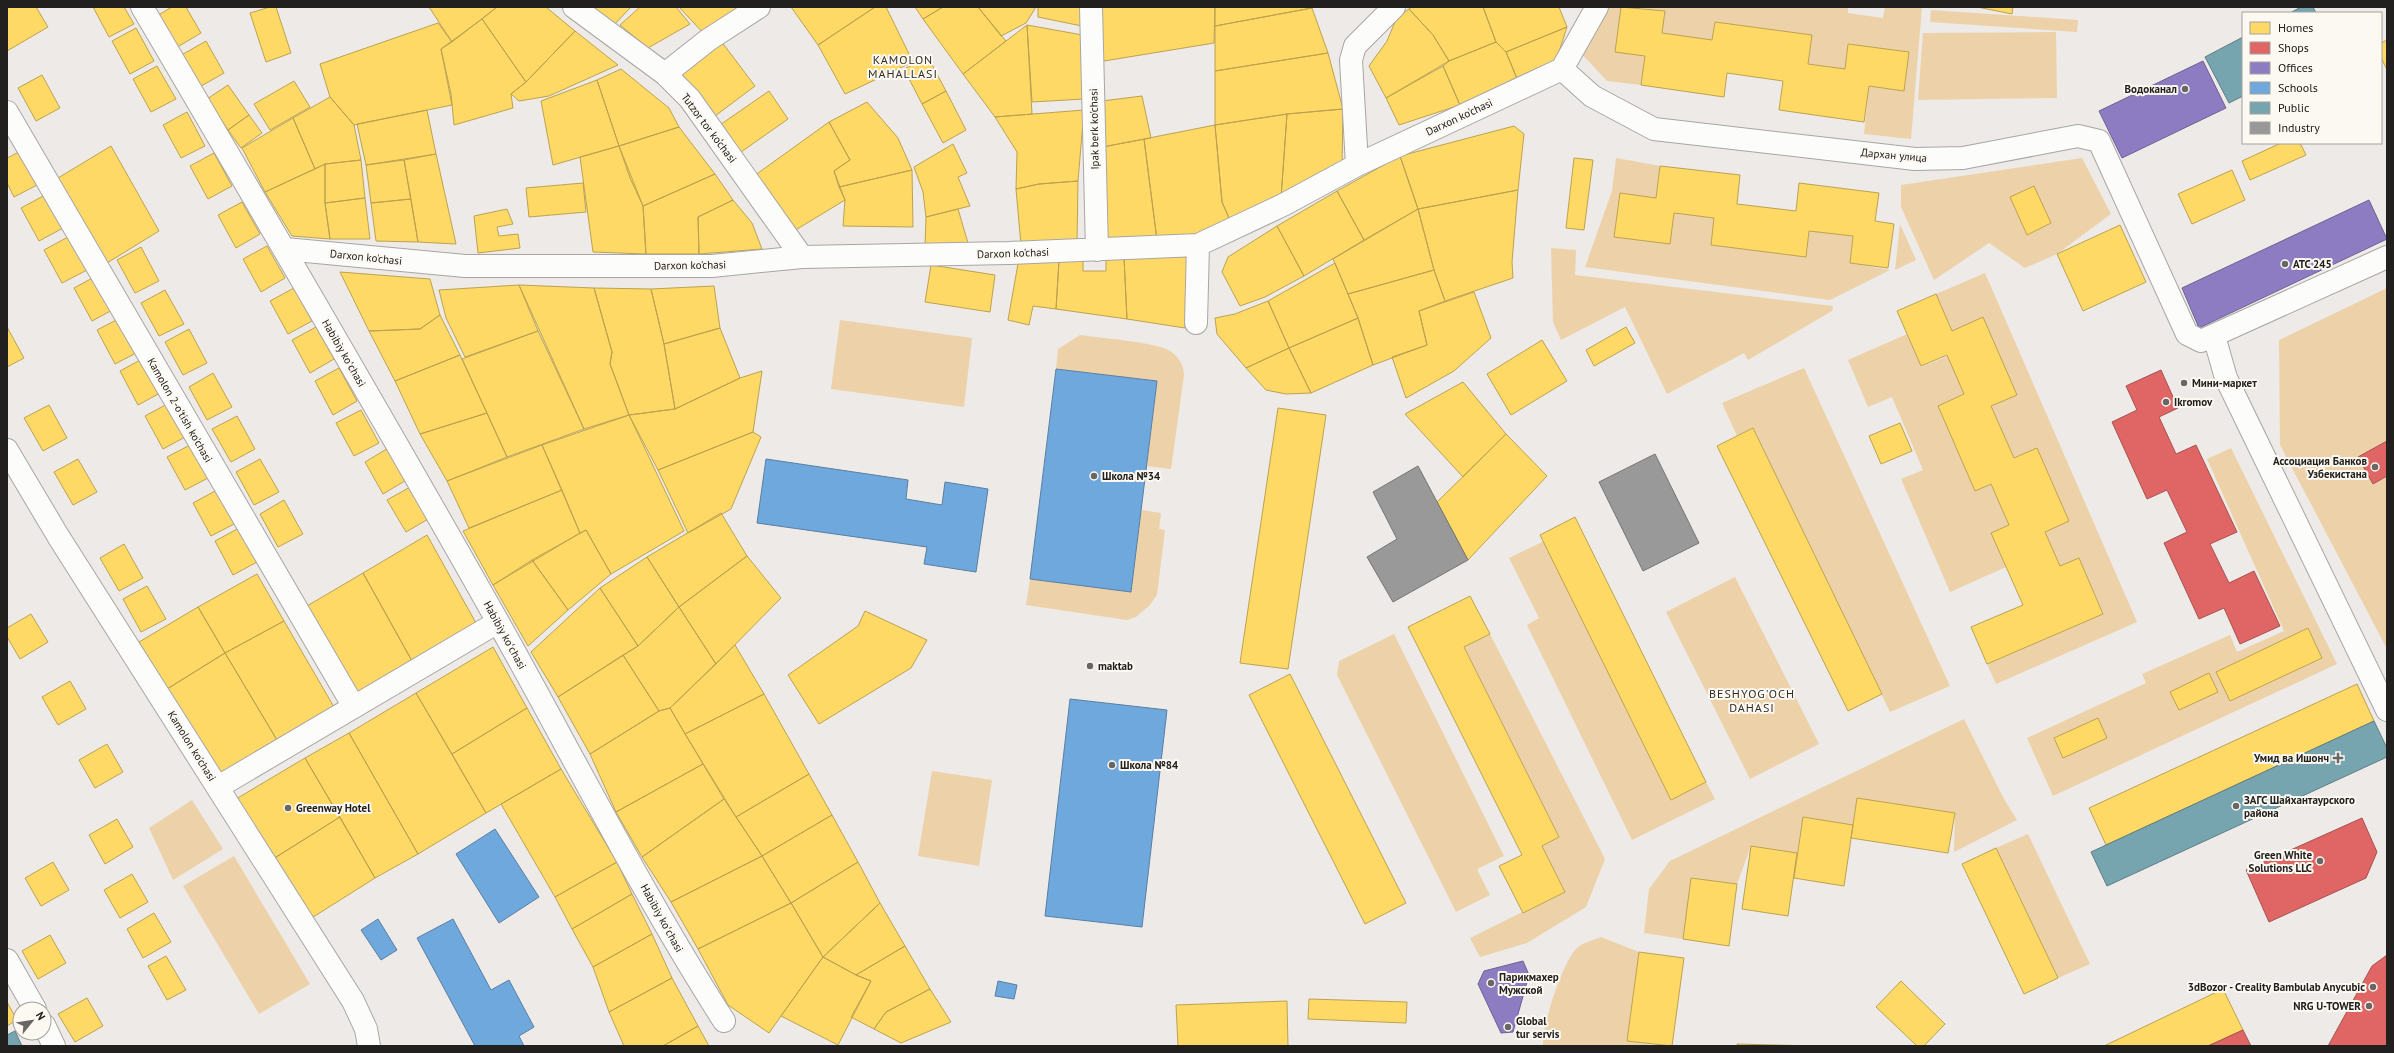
<svg xmlns="http://www.w3.org/2000/svg" width="2394" height="1053" font-family="'PT Sans',sans-serif">
	<rect width="100%" height="100%" fill="#edeae7"/>
	<!-- green -->
	<path fill="#edd2a9" d="M1603,7H1621L1615,51L1645,56L1641,85L1607,81L1579,51Z
		M1634,7H1848V13L1883,18L1885,7H1922L1911,139L1864,134L1869,86L1904,91L1909,52L1848,44L1845,69L1808,64L1811,35L1715,22L1712,40L1662,33L1664,11Z
		M1931,10L2078,20L2077,32L1930,22Z
		M2056,32L2057,98L1918,100L1923,33Z
		M1616,158L1660,166L1656,198L1620,193L1614,236L1674,213L1714,218L1711,245L1806,257L1809,231L1853,236L1850,263L1890,270L1830,300L1585,267L1612,191Z
		M2082,158L2111,214L2057,254L2025,268L1989,243L1934,280L1901,207V185Z
		M1900,224L1916,260L1895,270Z
		M1551,248L1576,250L1575,275L1833,306L1832,311L1748,360L1744,353L1667,394L1625,307L1561,340L1553,322Z
		M1985,273L2137,622L1996,684L1987,664L2103,613L2079,558L2060,566L2045,532L2069,521L2037,448L2014,458L1991,406L2017,395L1983,317L1952,331L1936,294Z
		M2387,288V649L2280,445L2279,340Z
		M840,320L972,338L964,407L831,389Z
		M1907,334L1921,367L1948,356L1964,394L1938,406L1975,491L1991,484L2009,525L2006,567L1950,592L1901,479L1923,470L1892,397L1868,407L1848,360Z
		M1080,335C1100,338 1153,342 1168,350C1178,355 1184,365 1184,375L1171,469L1147,466L1157,381L1056,369L1058,349Z
		M1804,368L1950,686L1890,712L1753,428L1737,436L1722,403Z
		M2231,448L2337,664L2053,796L2027,738L2146,683L2142,674L2230,635L2237,652L2284,631L2207,459Z
		M1141,510L1161,513L1159,529L1165,530L1157,595L1149,606L1136,617L1127,620L1026,605L1030,579L1131,591Z
		M1544,541L1671,799L1706,782L1715,799L1632,840L1527,625L1539,618L1509,558Z
		M1735,577L1819,744L1750,779L1666,612Z
		M1394,634L1504,856L1477,869L1490,895L1456,912L1337,675L1339,661Z
		M1490,634L1605,859L1586,907L1527,943L1480,957L1470,938L1565,891L1542,846L1559,837L1464,647Z
		M1964,719L2004,799L2017,820L1954,852L1955,813L1858,798L1853,825L1803,817L1797,853L1751,846L1737,884L1692,878L1683,939L1644,933L1649,889L1670,861Z
		M932,771L992,780L979,866L918,856Z
		M192,800L223,849L173,880L149,828Z
		M2028,834L2090,964L2058,978L1996,848Z
		M234,856L310,984L259,1014L183,886Z
		M1601,937L1639,952L1627,1041L1659,1046H1543C1543,1023 1561,966 1576,949C1581,943 1594,940 1601,937Z"/>
	<!-- homes -->
	<path fill="#ffd966" stroke="#bca250" d="M7,7H36L48,27L7,51Z
		M93,7H124L134,24L109,37Z
		M172,7H186L201,33L174,49L155,17Z
		M270,7H276L291,53L266,62L250,13Z
		M429,7H497L452,42Z
		M497,7H546L575,31L526,82L482,19Z
		M583,7H631L611,28Z
		M640,7H676L690,24L648,48L620,25Z
		M679,7H739L706,36Z
		M791,7H875L818,45Z
		M875,7H886L913,62L845,94L818,45Z
		M915,7H943L923,19Z
		M943,7H978L1006,41L963,74L923,19Z
		M978,7H1036L1026,23L1001,36Z
		M1038,7H1082V26L1038,17Z
		M1095,7H1215L1214,43L1098,62Z
		M1215,7H1311L1312,8L1215,26Z
		M1412,7H1483L1496,42L1449,61L1433,35L1409,9Z
		M1483,7H1559L1567,27L1506,52L1496,42Z
		M1621,7L1665,11L1662,33L1712,40L1715,22L1812,35L1808,64L1845,69L1848,44L1909,52L1904,91L1869,86L1864,122L1779,110L1783,81L1727,73L1724,97L1641,85L1645,56L1615,52Z
		M1977,7H2013L2012,14Z
		M1312,8L1328,53L1215,71V26Z
		M1409,9L1433,35L1449,61L1386,98L1369,66L1387,41L1397,17Z
		M482,19L526,82L511,94L513,108L454,125L451,94L441,49Z
		M438,23L452,42L441,49L452,105L354,125L330,97L320,64Z
		M1027,25L1088,36L1084,99L1032,102Z
		M1027,25L1032,114L995,117L963,74Z
		M1567,27L1555,64L1518,81L1506,52Z
		M136,28L154,61L130,74L112,41Z
		M575,31L618,65L549,96L519,101L511,94L526,82Z
		M718,37L755,86L707,122L666,73Z
		M2387,40V70L2381,57V43Z
		M206,41L224,73L196,89L178,57Z
		M1496,42L1506,52L1518,81L1460,105L1443,66L1449,61Z
		M1328,53L1343,109L1287,114L1215,125V71Z
		M928,57L946,91L922,104L904,69Z
		M157,66L176,99L151,112L133,79Z
		M1443,66L1460,105L1399,125L1386,98Z
		M621,69L669,108L679,127L619,146L597,80Z
		M42,75L60,108L36,121L18,88Z
		M597,80L619,146L553,165L541,101Z
		M294,81L310,107L270,130L254,104Z
		M228,85L249,115L228,130L207,99Z
		M769,91L788,119L734,157L714,129Z
		M946,91L966,130L943,143L922,104Z
		M1142,96L1151,138L1097,148L1094,102Z
		M330,97L354,125L361,160L325,164L315,169L293,118Z
		M867,102L898,138L912,170L839,187L834,171L850,160L829,122Z
		M1343,109L1342,168L1281,198L1287,114Z
		M427,110L436,154L366,165L357,124Z
		M1084,110L1078,181L1039,184L1016,189L1017,152L995,117Z
		M187,112L205,146L181,158L163,125Z
		M1287,114L1281,198L1232,225L1222,202L1215,125Z
		M249,115L262,133L241,148L228,130Z
		M293,118L315,169L265,192L242,148Z
		M829,122L850,160L834,171L845,200L794,231L754,176Z
		M1215,125L1222,202L1232,225L1200,234L1157,240L1144,139Z
		M1514,126L1524,134L1518,190L1418,209L1400,156Z
		M679,127L715,174L643,206L630,178L619,146Z
		M1144,139L1157,240L1101,241L1097,148Z
		M2281,143H2300L2306,155L2250,180L2242,161Z
		M953,144L967,173L958,177L970,206L926,217L923,192L914,167Z
		M111,146L159,231L107,263L58,178Z
		M619,146L643,206L646,254L593,252L580,157Z
		M21,151L39,184L14,197L7,183V158Z
		M214,153L232,186L208,199L190,166Z
		M436,154L456,244L418,242L404,160Z
		M1400,156L1418,209L1364,240L1337,191Z
		M1574,158L1593,160L1584,230L1566,228Z
		M361,160L365,198L325,203V164Z
		M404,160L411,199L371,203L366,165Z
		M325,164V203L330,239L292,236L265,192Z
		M1660,166L1740,175L1737,204L1796,211L1799,183L1879,193L1875,221L1894,224L1888,268L1850,263L1853,236L1809,231L1806,257L1711,245L1714,218L1674,213L1670,244L1614,237L1620,193L1656,198Z
		M912,170L913,227L843,226L845,200L839,187Z
		M2232,170L2245,200L2192,224L2178,194Z
		M715,174L733,200L698,217L699,254H646L643,206Z
		M1078,181L1077,244L1021,245L1016,189L1039,184Z
		M583,183L586,212L529,217L526,188Z
		M2034,186L2051,223L2027,235L2010,197Z
		M1518,190L1512,262L1513,278L1445,301L1434,270L1418,209Z
		M1337,191L1364,240L1304,276L1277,226Z
		M45,195L63,228L39,241L21,208Z
		M365,198L370,239H330L325,203Z
		M411,199L418,242L376,241L371,203Z
		M733,200L752,223L762,249L699,254L698,217Z
		M242,202L260,234L236,248L218,215Z
		M507,209L513,224L497,227L499,236L518,234L520,248L478,253L474,216Z
		M958,209L968,243L925,247L926,217Z
		M1418,209L1434,270L1348,294L1333,259Z
		M2120,225L2146,282L2083,311L2057,254Z
		M1277,226L1304,276L1265,297L1240,306L1222,272L1228,257Z
		M68,237L87,270L62,283L44,250Z
		M267,246L285,278L261,292L243,259Z
		M141,247L159,281L135,293L117,260Z
		M1187,256L1185,328L1127,319L1124,258Z
		M1019,258L1059,261L1056,309L1033,306L1029,325L1008,320Z
		M1124,258L1127,319L1056,309L1059,261L1083,260V271H1106V260Z
		M1335,263L1358,318L1289,348L1268,301Z
		M931,265L995,275L990,312L925,302Z
		M1434,270L1445,301L1419,311L1427,345L1373,365L1358,318L1348,294Z
		M340,272L430,279L440,315L420,329L369,331Z
		M98,275L116,308L92,321L74,288Z
		M519,285L594,288L612,352L610,364L629,415L584,429Z
		M519,285L538,331L465,357L446,318L439,290Z
		M714,286L720,328L664,344L651,289Z
		M294,288L312,321L288,334L270,301Z
		M594,288L651,289L664,344L675,409L629,415L610,364L612,352Z
		M165,290L184,324L159,336L141,303Z
		M1474,292L1491,338L1454,371L1406,398L1392,357L1427,345L1419,311Z
		M1936,294L1952,331L1983,317L2017,395L1991,406L2014,458L2037,448L2069,521L2045,532L2060,566L2079,558L2103,614L1987,664L1971,627L2023,605L1991,533L2009,525L1991,484L1975,491L1938,406L1964,394L1947,355L1921,366L1897,311Z
		M1268,301L1289,348L1246,368L1217,334L1215,318L1235,314Z
		M440,315L460,355L395,381L369,331L420,329Z
		M122,317L140,351L115,364L97,330Z
		M1358,318L1373,365L1311,393L1289,348Z
		M7,327L24,358L7,367Z
		M316,327L334,359L310,373L292,340Z
		M1626,327L1635,343L1594,366L1586,350Z
		M720,328L740,378L675,409L664,344Z
		M189,329L207,363L183,375L165,342Z
		M538,331L584,429L507,457L462,359Z
		M1542,340L1567,381L1511,415L1487,374Z
		M1289,348L1311,393L1286,394L1266,390L1246,368Z
		M460,355L487,413L420,434L395,381Z
		M144,358L162,392L138,405L120,371Z
		M339,368L357,401L333,415L315,381Z
		M762,371L753,432L658,470L629,415L675,409L740,378Z
		M213,373L232,407L207,420L189,387Z
		M1463,382L1506,434L1463,477L1405,414Z
		M169,403L187,436L163,449L145,416Z
		M49,405L67,438L43,451L24,418Z
		M1278,408L1326,415L1288,669L1240,663Z
		M361,410L379,443L354,456L336,423Z
		M487,413L507,457L447,481L420,434Z
		M629,415L684,531L611,574L586,530L580,533L542,445Z
		M237,416L255,449L231,462L212,429Z
		M1900,423L1912,451L1881,464L1869,436Z
		M1753,428L1882,694L1848,711L1717,446Z
		M753,432L761,437L731,509L688,533L658,470Z
		M1506,434L1547,476L1468,560L1437,502Z
		M192,444L210,477L185,490L167,457Z
		M542,445L562,490L469,528L447,481Z
		M390,447L408,479L383,494L365,462Z
		M78,459L97,492L73,505L54,472Z
		M260,459L279,492L254,505L236,472Z
		M412,486L430,518L406,532L387,500Z
		M217,490L236,523L211,536L193,503Z
		M562,490L580,533L493,585L463,531Z
		M284,500L303,534L278,547L260,514Z
		M721,513L747,556L679,607L647,557Z
		M1575,517L1706,782L1671,800L1540,535Z
		M239,528L257,562L233,575L215,541Z
		M586,530L611,574L568,610L532,560Z
		M427,535L476,623L412,661L363,573Z
		M124,544L143,578L119,591L100,558Z
		M747,556L781,598L716,664L679,607Z
		M647,557L679,607L638,646L600,588Z
		M532,560L568,610L528,646L493,585Z
		M363,573L412,661L357,694L307,606Z
		M257,574L284,621L225,653L198,607Z
		M147,586L166,619L141,632L123,599Z
		M600,588L638,646L558,697L531,652Z
		M1470,596L1490,634L1464,647L1559,837L1542,846L1565,892L1523,913L1499,866L1522,855L1408,627Z
		M198,607L225,653L167,689L139,642Z
		M679,607L716,664L670,708L659,711L623,655L638,646Z
		M865,611L927,640L911,668L819,724L788,675L858,626Z
		M31,614L48,642L20,659L7,637V628Z
		M284,621L334,707L277,740L225,653Z
		M2308,628L2322,658L2230,701L2216,672Z
		M735,645L764,694L685,734L670,708Z
		M493,647L527,708L452,754L416,693Z
		M225,653L277,740L218,774L167,689Z
		M623,655L659,711L590,754L558,697Z
		M2209,673L2218,692L2179,710L2170,692Z
		M1290,674L1406,903L1365,924L1249,695Z
		M70,681L86,709L58,725L42,697Z
		M2357,684L2374,721L2106,845L2089,808Z
		M416,693L486,813L418,854L349,733Z
		M764,694L809,774L736,817L685,734Z
		M527,708L561,769L486,813L452,754Z
		M670,708L703,764L616,812L590,754L659,711Z
		M2098,718L2107,738L2063,758L2054,738Z
		M349,733L418,854L375,878L305,758Z
		M107,744L123,772L95,788L79,760Z
		M305,758L340,817L273,859L236,799Z
		M703,764L724,799L642,857L616,812Z
		M561,769L617,862L555,897L501,804Z
		M809,774L832,815L762,856L736,817Z
		M1857,798L1955,813L1948,853L1851,838Z
		M724,799L762,856L671,902L642,857Z
		M832,815L858,862L791,903L762,856Z
		M340,817L375,878L310,919L273,859Z
		M1803,817L1853,825L1844,886L1794,878Z
		M117,819L133,847L105,864L89,835Z
		M1751,846L1797,853L1788,916L1742,909Z
		M1996,848L2058,978L2024,994L1962,864Z
		M762,856L791,903L698,949L671,902Z
		M53,862L69,890L41,906L25,878Z
		M617,862L632,894L572,929L555,897Z
		M858,862L880,903L823,957L791,903Z
		M132,874L148,902L120,918L104,890Z
		M1691,878L1737,884L1729,946L1683,939Z
		M632,894L652,934L593,967L572,929Z
		M791,903L823,957L769,1033L728,1005L698,949Z
		M880,903L905,946L856,975L823,957Z
		M154,913L171,942L143,958L127,929Z
		M652,934L672,978L609,1012L593,967Z
		M50,935L66,963L38,979L22,951Z
		M905,946L930,989L886,1012L874,1029L851,1017L871,981L856,975Z
		M1639,952L1684,958L1672,1046L1627,1041Z
		M166,956L186,990L167,1000L148,966Z
		M823,957L856,975L871,981L838,1045L781,1016Z
		M672,978L698,1026L663,1046H624L609,1012Z
		M1901,981L1945,1024L1924,1046H1917L1876,1007Z
		M930,989L951,1022L901,1043L874,1029L886,1012Z
		M2223,989L2243,1030L2208,1046H2104Z
		M87,998L103,1026L75,1042L58,1014Z
		M1309,999L1407,1002L1406,1023L1308,1019Z
		M1287,1001L1288,1046H1178L1176,1005Z
		M7,1002L17,1020L7,1026Z
		M698,1026L709,1046H663Z
		M1737,1044L1813,1046H1737Z"/>
	<!-- shops -->
	<path fill="#e06666" stroke="#a75150" d="M2161,370L2178,408L2159,417L2176,454L2196,445L2237,532L2210,544L2229,583L2254,571L2280,626L2240,644L2224,608L2199,619L2164,543L2187,532L2167,490L2147,499L2112,422L2137,410L2126,386Z
		M2387,441V476L2373,484L2358,457Z
		M2362,818L2377,852L2366,878L2269,922L2246,870Z
		M2387,955V1046H2328L2372,966Z
		M2243,1030L2251,1046H2208Z"/>
	<!-- offices -->
	<path fill="#8e7cc3" stroke="#6d6092" d="M2203,61L2226,108L2122,158L2099,111Z
		M2369,200L2387,239L2199,328L2182,288Z
		M1523,961L1529,975L1513,1032L1501,1033L1478,984L1484,971Z"/>
	<!-- schools -->
	<path fill="#6fa8dc" stroke="#587fa3" d="M1056,369L1157,381L1131,592L1030,579Z
		M766,459L908,480L906,499L942,505L945,482L988,489L976,572L924,564L927,547L757,523Z
		M1070,699L1167,710L1142,927L1045,916Z
		M495,829L539,897L499,923L456,854Z
		M378,919L397,950L381,960L361,930Z
		M453,919L491,990L509,980L534,1027L519,1036L524,1046H475L417,938Z
		M998,981L1017,985L1014,999L995,996Z"/>
	<!-- public -->
	<path fill="#76a5af" stroke="#5c7d84" d="M2301,7H2313L2316,13H2290Z
		M2243,37V96L2229,103L2205,57Z
		M2374,721L2387,748V757L2107,886L2091,852Z
		M15,1031L22,1046H7V1035Z"/>
	<!-- industry -->
	<path fill="#999" stroke="#757574" d="M1655,454L1699,543L1643,571L1599,482Z
		M1418,466L1468,560L1393,602L1367,557L1397,539L1373,492Z"/>
	<g fill="none" stroke-linecap="round" stroke-linejoin="round">
		<!-- minor casing -->
		<g stroke="#a8a6a4" stroke-width="24">
			<path id="minor" d="M142,7C262,211 382,416 498,622C573,756 642,893 724,1021
				M574,7L665,74L690,99L802,257
				M1091,7L1097,250
				M1562,69L1592,96L1654,129L1915,159L1963,158L2078,136L2099,141L2187,334L2201,341L2387,257
				M1562,69L1597,7
				M665,74L708,40L759,7
				M7,112L354,707
				M1357,165L1351,60L1355,46L1394,7
				M285,249L465,266H712L802,257L1009,253L1198,245L1283,205L1357,165L1562,69
				M1196,323L1198,245
				M2214,336L2226,378L2387,710
				M218,787L498,622
				M7,960L35,1009
				M44,1025L54,1046"/>
		</g>
		<!-- tertiary casing -->
		<g stroke="#a8a6a4" stroke-width="24">
			<path id="tertiary" d="M7,450L58,536L353,1001L366,1029L369,1046"/>
		</g>
		<!-- minor -->
		<use href="#minor" stroke="#fcfcfb" stroke-width="22"/>
		<!-- tertiary -->
		<use href="#tertiary" stroke="#fcfcfb" stroke-width="22"/>
	</g>
	<!-- markers -->
	<g fill="#686764" stroke="#fcf8f2" stroke-width="1.5">
		<circle cx="2185" cy="89" r="4"/>
		<circle cx="2285" cy="264" r="4"/>
		<circle cx="2184" cy="383" r="4"/>
		<circle cx="2166" cy="402" r="4"/>
		<circle cx="2375" cy="467" r="4"/>
		<circle cx="1094" cy="476" r="4"/>
		<circle cx="1090" cy="666" r="4"/>
		<path d="M2336 752h4v4h4v4h-4v4h-4v-4h-4v-4h4z"/>
		<circle cx="1112" cy="765" r="4"/>
		<circle cx="2236" cy="806" r="4"/>
		<circle cx="288" cy="808" r="4"/>
		<circle cx="2320" cy="861" r="4"/>
		<circle cx="1491" cy="983" r="4"/>
		<circle cx="2373" cy="987" r="4"/>
		<circle cx="2369" cy="1006" r="4"/>
		<circle cx="1508" cy="1027" r="4"/>
	</g>
	<g text-anchor="middle" dominant-baseline="central" stroke-width="4" stroke-linejoin="round" paint-order="stroke">
		<!-- poi labels -->
		<g font-size="11" font-weight="bold" fill="#21201e" stroke="#fcf8f2" text-anchor="start">
			<text x="2177" y="89" text-anchor="end">Водоканал</text>
			<text x="2293" y="264">АТС 245</text>
			<text x="2192" y="383">Мини-маркет</text>
			<text x="2174" y="402">Ikromov</text>
			<text x="2367" y="461" text-anchor="end">Ассоциация Банков<tspan x="2367" dy="13">Узбекистана</tspan></text>
			<text x="1102" y="476">Школа №34</text>
			<text x="1098" y="666">maktab</text>
			<text x="2329" y="758" text-anchor="end">Умид ва Ишонч</text>
			<text x="1120" y="765">Школа №84</text>
			<text x="2244" y="800">ЗАГС Шайхантаурского<tspan x="2244" dy="13">района</tspan></text>
			<text x="296" y="808">Greenway Hotel</text>
			<text x="2312" y="855" text-anchor="end">Green White<tspan x="2312" dy="13">Solutions LLC</tspan></text>
			<text x="1499" y="977">Парикмахер<tspan x="1499" dy="13">Мужской</tspan></text>
			<text x="2365" y="987" text-anchor="end">3dBozor - Creality Bambulab Anycubic</text>
			<text x="2361" y="1006" text-anchor="end">NRG U-TOWER</text>
			<text x="1516" y="1021">Global<tspan x="1516" dy="13">tur servis</tspan></text>
		</g>
		<!-- street labels -->
		<g font-size="11" fill="#21201e" stroke="#fcf8f2">
			<text transform="translate(1459 117) rotate(-25)">Darxon ko'chasi</text>
			<text transform="translate(709 128) rotate(53)">Tutzor tor ko‘chasi</text>
			<text transform="translate(1094 129) rotate(-91)">Ipak berk ko'chasi</text>
			<text transform="translate(1894 155) rotate(5)">Дархан улица</text>
			<text transform="translate(1013 253) rotate(-2)">Darxon ko'chasi</text>
			<text transform="translate(366 257) rotate(6)">Darxon ko'chasi</text>
			<text transform="translate(690 265) rotate(-1)">Darxon ko'chasi</text>
			<text transform="translate(344 353) rotate(60)">Habibiy koʻchasi</text>
			<text transform="translate(180 410) rotate(60)">Kamolon 2-o'tish ko'chasi</text>
			<text transform="translate(505 635) rotate(61)">Habibiy koʻchasi</text>
			<text transform="translate(192 746) rotate(58)">Kamolon ko'chasi</text>
			<text transform="translate(662 918) rotate(61)">Habibiy koʻchasi</text>
		</g>
		<!-- neighbourhood labels -->
		<g font-size="12" letter-spacing="1" fill="#302d28" stroke="#fcf8f2">
			<text x="903" y="59">KAMOLON<tspan x="903" dy="14">MAHALLASI</tspan></text>
			<text x="1752" y="693">BESHYOG'OCH<tspan x="1752" dy="14">DAHASI</tspan></text>
		</g>
	</g>
	<!-- border -->
	<rect width="2394" height="1053" fill="none" stroke="#21201e" stroke-width="16"/>
	<!-- legend -->
	<rect x="2242" y="12" width="140" height="132" fill="#fcf8f2" stroke="#a4a29d"/>
	<rect x="2250" y="22" width="20" height="12" fill="#ffd966" stroke="#a4a29d"/>
	<text x="2278" y="32" font-size="12" fill="#21201e">Homes</text>
	<rect x="2250" y="42" width="20" height="12" fill="#e06666" stroke="#a4a29d"/>
	<text x="2278" y="52" font-size="12" fill="#21201e">Shops</text>
	<rect x="2250" y="62" width="20" height="12" fill="#8e7cc3" stroke="#a4a29d"/>
	<text x="2278" y="72" font-size="12" fill="#21201e">Offices</text>
	<rect x="2250" y="82" width="20" height="12" fill="#6fa8dc" stroke="#a4a29d"/>
	<text x="2278" y="92" font-size="12" fill="#21201e">Schools</text>
	<rect x="2250" y="102" width="20" height="12" fill="#76a5af" stroke="#a4a29d"/>
	<text x="2278" y="112" font-size="12" fill="#21201e">Public</text>
	<rect x="2250" y="122" width="20" height="12" fill="#999999" stroke="#a4a29d"/>
	<text x="2278" y="132" font-size="12" fill="#21201e">Industry</text>
	<!-- north arrow -->
	<g transform="translate(32 1021) rotate(60)"><circle r="19" fill="#fcf8f2" stroke="#a4a29d"/>
	<path d="M0-3L7 15L0 10L-7 15Z" fill="#686764"/>
	<text y="-6" font-size="11" font-weight="bold" text-anchor="middle" fill="#21201e">N</text>
	</g>
</svg>
